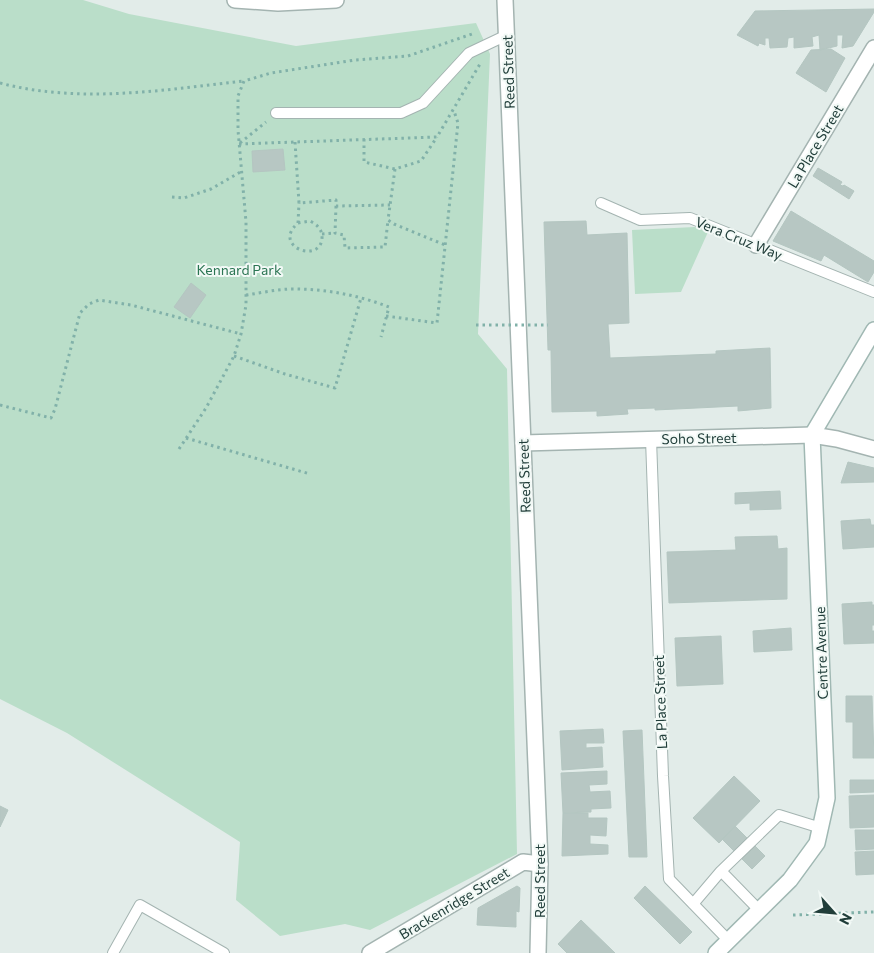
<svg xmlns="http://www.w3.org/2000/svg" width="874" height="953" font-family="Commissioner,sans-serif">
	<rect width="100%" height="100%" fill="#e2ece9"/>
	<!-- green -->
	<path fill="#badec9" d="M0,0H83L129,14L296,46L476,23L490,54L478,334L507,369L517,854L370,930L345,924L280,936L236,900L240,842L67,733L0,699Z
		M695,227L708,232L681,292L635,294L632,230Z"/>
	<!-- building -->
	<path fill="#b7c7c3" stroke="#b4c6c1" d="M874,9V12L853,46L842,48L843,35H837V46L820,50L819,35L812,37L813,46L794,48V37L788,38L787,47L770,48L769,38H765V45L759,43L758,46L737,35L755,11Z
		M831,49L845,58L826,92L796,73L811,50Z
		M283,149L285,170L253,172L252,151Z
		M818,168L842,182L840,185L843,186L844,185L854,191L849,199L813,176Z
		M791,211L874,261V272L868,282L824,255L821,261L773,241Z
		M586,221L587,235L627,233L629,323L608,324L610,358L716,354V351L770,348L771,408L738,411V406L655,410V408L627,409L628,414L597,416V411L552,412L551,350H548L544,222Z
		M191,283L206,295L190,318L174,307Z
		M848,462L874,468V482L841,483Z
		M780,491L781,509L750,510V503L735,504V493Z
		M870,519L871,525H874V547L843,549L841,521Z
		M777,536L778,549L787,548V599L669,603L667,552L736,550L735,537Z
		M872,602V605H874V625H872V631H874V643L844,644L842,604Z
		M791,628L792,650L754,652L753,631Z
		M721,636L723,684L677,686L675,638Z
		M846,696H872L874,758H853V722H846Z
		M603,729L604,743H586V748L602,747L603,767L562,770L560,731Z
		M642,730L647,857H629L623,731Z
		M607,771V784L589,785L590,792L610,791L611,808L591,809V812L563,813L561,773Z
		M734,776L760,801L719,843L693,818Z
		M850,780H874V792L850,793Z
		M874,795V827L850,828L849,796Z
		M0,806L8,810L0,827Z
		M563,813H588V818H607L606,836L590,835V844L608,845V854L562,856Z
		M735,826L765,856L752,869L722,839Z
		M855,830H874V849L856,850Z
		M874,851V874L856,875L855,852Z
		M517,886L520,888L519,912L516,911V927L477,925L478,908Z
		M645,886L692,932L680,944L634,898Z
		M581,920L615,953H567L558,944Z"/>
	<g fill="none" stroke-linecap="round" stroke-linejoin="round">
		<!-- service casing -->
		<g stroke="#a4b4b1" stroke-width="12">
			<path id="service" d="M276,113H401L423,103L469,53L507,35
				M601,203L640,220L690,218L874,292
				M651,439L663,776L669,879L729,941
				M721,871L759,910
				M693,904L721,871L779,815L821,828
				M113,953L140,905L224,953"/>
		</g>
		<!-- minor casing -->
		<g stroke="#a4b4b1" stroke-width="18">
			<path id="minor" d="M756,245L874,48
				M523,443L812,435L837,439L874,449
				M370,953L523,862L540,864"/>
		</g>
		<!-- tertiary casing -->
		<g stroke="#a4b4b1" stroke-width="18">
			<path id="tertiary" d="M235,0L278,3L336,0
				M505,0L540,864L538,953"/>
		</g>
		<!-- secondary casing -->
		<g stroke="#a0b8b3" stroke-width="18">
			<path id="secondary" d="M716,953L790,880L817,843L827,798L812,435L874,330"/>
		</g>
		<!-- path -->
		<path stroke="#81b1a9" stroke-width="3" stroke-dasharray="2.5 4" stroke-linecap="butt" d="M0,83C79,104 164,90 244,81
			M364,139V162L395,169L421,161L437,137
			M295,142L299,203L336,200V206L390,205
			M240,143L266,122
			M239,144L437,137L480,64
			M395,169L388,220L394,224L445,245
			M172,197L184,198L211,189L242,171
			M336,206L335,233L344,235L345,248L385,247L388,220
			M298,223L310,221C316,224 321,228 322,235C324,266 270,247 298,223L299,203
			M322,234L335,233
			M246,295C261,293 277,289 293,289C326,289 358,295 389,307L381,337
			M386,316L437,323L458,123L454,111
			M234,356L285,374L335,388L361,298
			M0,405L51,418L55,409L80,313L89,304L99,300L131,305L241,334
			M186,438L310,474
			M179,449L206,408L234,356L241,334L246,305V222L238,130V96L244,81L271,73L355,60L408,56L472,34
			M793,915L874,912"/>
		<!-- service -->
		<use href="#service" stroke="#fff" stroke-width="10"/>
		<!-- minor -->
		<use href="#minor" stroke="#fff" stroke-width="15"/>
		<!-- tertiary -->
		<use href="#tertiary" stroke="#fff" stroke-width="15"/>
		<!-- secondary -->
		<use href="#secondary" stroke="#fff" stroke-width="15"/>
		<!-- path-bridge -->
		<path stroke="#81b1a9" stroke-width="3" stroke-dasharray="2.5 4" stroke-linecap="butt" d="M476,325H548"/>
	</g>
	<g text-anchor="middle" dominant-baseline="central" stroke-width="4" stroke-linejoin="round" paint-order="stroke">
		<!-- street labels -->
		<g font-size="14" fill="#213e3a" stroke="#f2f9f6">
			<text transform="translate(508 72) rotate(-92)">Reed Street</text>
			<text transform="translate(815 146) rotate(-59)">La Place Street</text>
			<text transform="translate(739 238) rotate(22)">Vera Cruz Way</text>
			<text transform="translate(699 438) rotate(-1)">Soho Street</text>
			<text transform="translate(524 476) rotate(-92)">Reed Street</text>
			<text transform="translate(821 653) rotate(-92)">Centre Avenue</text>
			<text transform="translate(660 702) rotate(-92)">La Place Street</text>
			<text transform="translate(539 881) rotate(-90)">Reed Street</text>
			<text transform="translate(454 903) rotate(-31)">Brackenridge Street</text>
		</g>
		<!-- park labels -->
		<g font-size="14" fill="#2b7553" stroke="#f2f9f6">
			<text x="239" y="269">Kennard Park</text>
		</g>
	</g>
	<!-- north arrow -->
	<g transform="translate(834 913) rotate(117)" stroke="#f2f9f6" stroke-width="4" paint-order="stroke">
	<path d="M0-4L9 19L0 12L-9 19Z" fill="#213e3a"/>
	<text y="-8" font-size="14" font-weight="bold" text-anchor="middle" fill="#213e3a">N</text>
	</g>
</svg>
